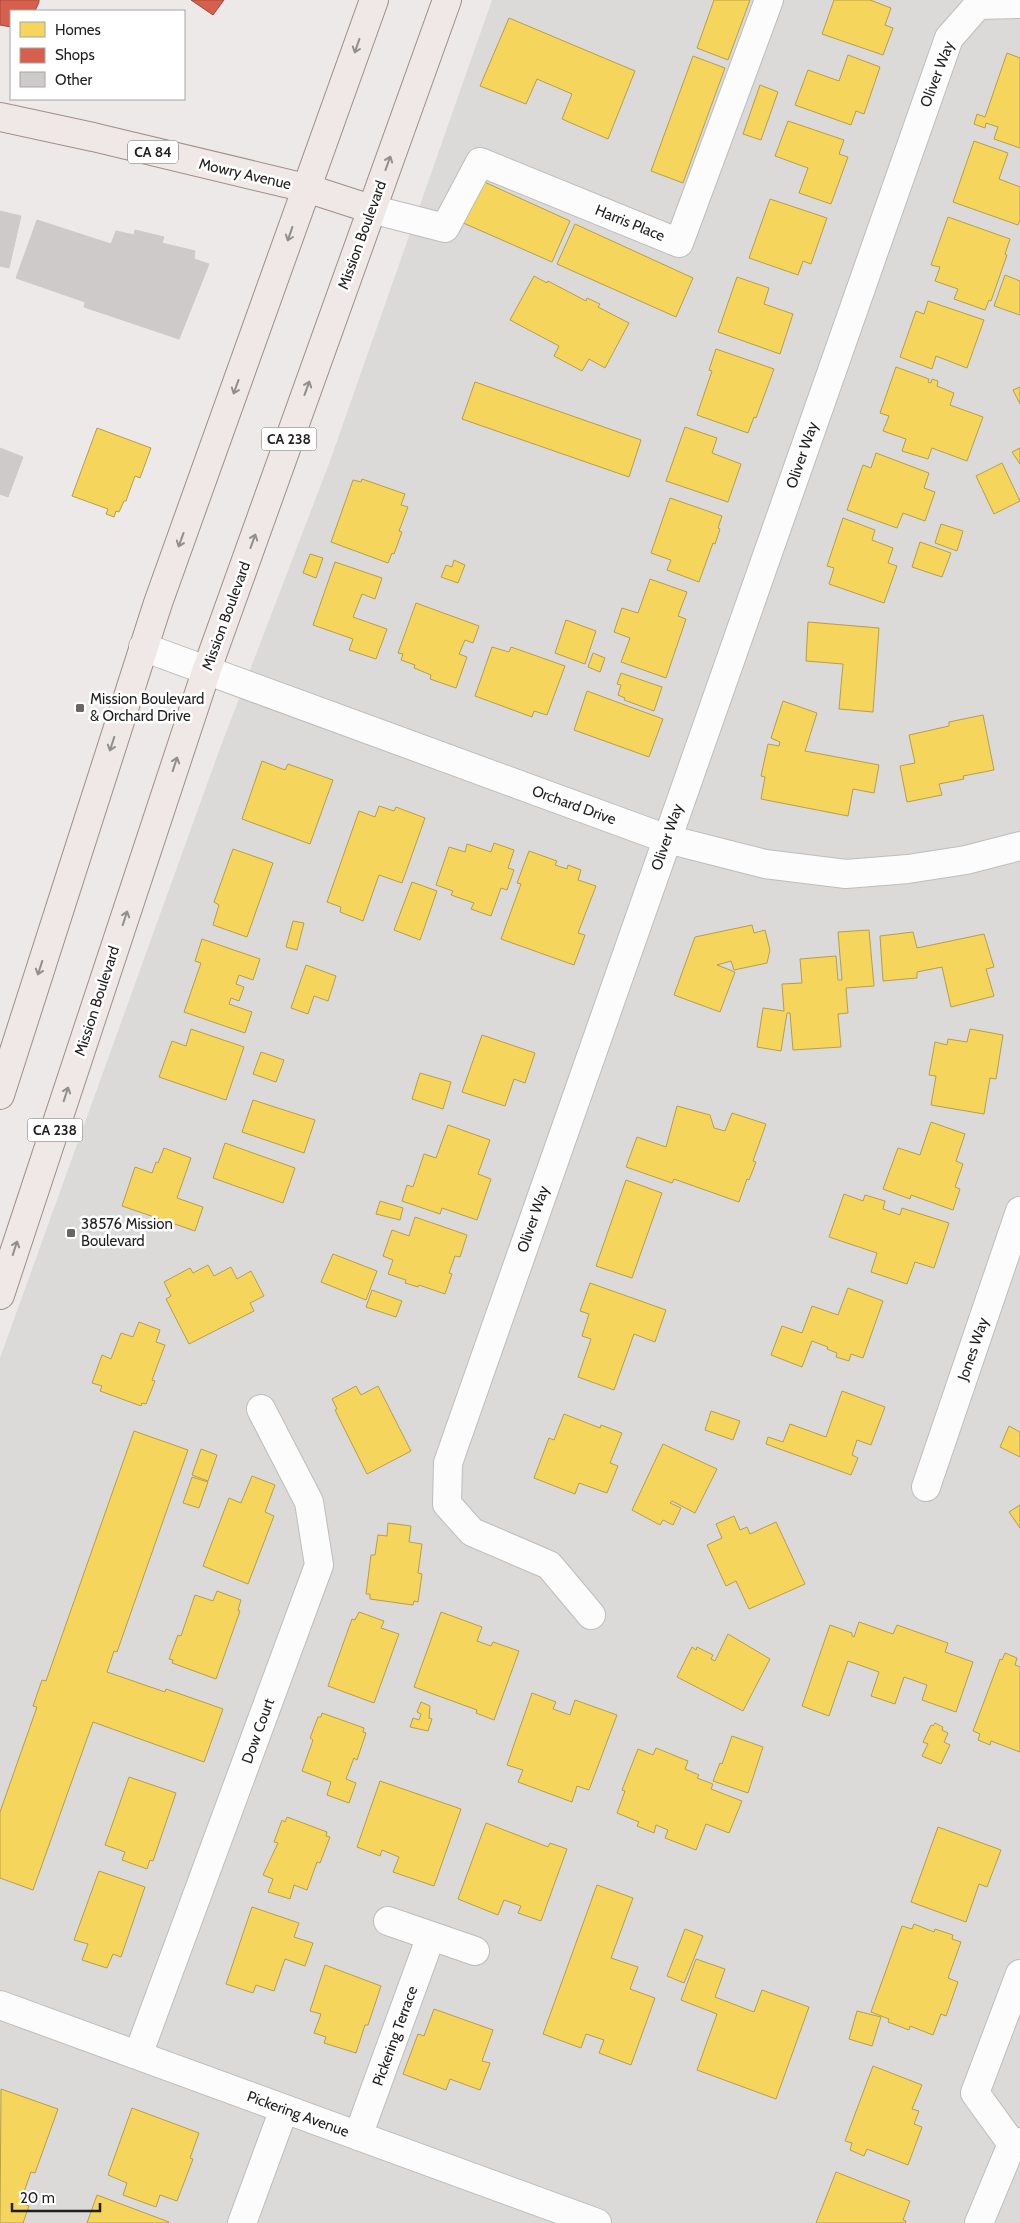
<svg xmlns="http://www.w3.org/2000/svg" width="1020" height="2223" font-family="Cabin,sans-serif">
	<rect width="100%" height="100%" fill="#ece9e8"/>
	<!-- residential -->
	<path fill="#dbdad9" d="M492,0H1020V2223H0V1358L219,751L330,461Z"/>
	<!-- homes -->
	<path fill="#f6d55c" stroke="#b69e4a" d="M714,0H750L728,60L697,48Z
		M834,0H870L891,8L885,25L893,28L883,55L822,34Z
		M509,18L635,71L608,139L562,119L572,94L537,79L526,104L480,86Z
		M1007,53L1020,58V148L994,139L998,127L986,123L985,128L974,124L977,114L985,117Z
		M848,55L880,67L864,114L856,111L851,125L795,105L808,70L839,81Z
		M693,56L725,68L683,183L651,171Z
		M760,85L778,92L761,140L743,134Z
		M788,121L844,140L839,154L848,157L831,204L799,193L808,168L775,156Z
		M974,141L1008,153L999,179L1020,187V220L1018,225L953,202Z
		M480,180L570,221L552,262L461,222Z
		M770,199L827,218L811,264L803,261L798,275L749,258Z
		M948,217L1010,239L1005,254L1007,255L991,301L989,300L985,310L954,299L958,289L935,281L940,267L931,265Z
		M575,224L693,278L676,317L557,264Z
		M1005,275L1020,281V315L994,306Z
		M534,276L547,283L548,281L586,301L587,298L600,304L598,307L629,323L605,368L589,359L582,371L554,356L559,346L510,320Z
		M737,277L769,288L764,304L793,314L780,354L718,332Z
		M928,301L984,320L967,368L936,356L932,369L900,357L916,311L924,314Z
		M716,349L774,369L756,418L754,417L748,433L697,415L712,371L709,370Z
		M896,367L929,379L928,382L931,383L932,379L938,381L937,386L954,393L950,405L983,417L967,461L932,448L928,459L902,451L906,439L883,431L889,416L880,413Z
		M475,382L641,440L629,477L462,419Z
		M1020,387V404L1013,390Z
		M685,427L717,438L712,453L741,464L728,502L666,481Z
		M97,428L151,448L140,478L135,476L126,501H124L119,512L116,511L114,517L106,514L108,509L72,496Z
		M1020,448V464L1012,452Z
		M876,453L929,473L924,488L935,492L925,521L903,513L897,528L847,510L863,465L871,468Z
		M1002,463L1020,501L994,514L976,476Z
		M362,479L405,494L401,505L408,507L399,531L402,532L394,554L392,553L388,563L331,542L353,480L361,482Z
		M670,498L722,516L718,528L720,529L715,544L713,543L699,582L667,570L671,560L651,553Z
		M843,518L875,530L872,540L893,548L888,563L897,566L884,603L829,584L834,568L827,566Z
		M941,524L963,531L957,551L935,543Z
		M920,542L951,553L942,577L912,567Z
		M310,554L323,558L316,578L303,573Z
		M454,560L465,565L458,583L441,577L446,565L452,567Z
		M335,562L382,578L375,599L362,594L353,617L387,629L376,659L349,650L353,639L313,625Z
		M650,579L687,592L678,616L686,619L666,678L621,662L630,638L614,632L622,608L638,613Z
		M416,603L479,626L473,643L465,640L459,654L467,657L456,688L430,679L431,675L414,668L415,665L401,660L403,654L398,653Z
		M566,620L596,631L585,664L555,653Z
		M808,622L879,628L873,712L839,709L843,664L806,661Z
		M492,647L509,652L511,647L565,666L547,715L534,711L532,717L475,696Z
		M593,653L605,658L600,672L588,667Z
		M621,673L662,687L654,711L624,700L625,698L618,695L621,685L617,684Z
		M587,691L663,719L649,757L574,730Z
		M783,701L817,713L805,751L879,765L874,793L853,789L848,816L761,799L765,777L761,776L768,744L779,746L780,742L771,738Z
		M983,715L994,770L963,776L964,779L939,784L942,795L907,802L900,766L915,763L909,735L949,726V722Z
		M262,761L285,770L288,764L333,780L310,844L242,819Z
		M379,806L394,811L396,807L425,818L402,883L379,875L363,921L340,912L341,907L327,902L359,811L375,817Z
		M494,843L514,850L508,868L514,870L507,890L501,888L491,916L471,909L474,903L451,895L453,891L436,885L449,847L465,852L467,844L491,852Z
		M233,849L273,863L247,937L213,925L219,905L214,902Z
		M529,851L557,861L555,865L567,869L568,865L581,870L578,880L596,886L578,933L585,935L574,965L501,939L521,884L517,883Z
		M412,882L437,891L420,940L394,930Z
		M293,921L304,923L297,950L286,947Z
		M752,925L754,933L765,930L770,950L767,963L734,970L731,961L717,965L735,972L720,1012L674,995L695,937Z
		M869,930L874,986L846,988L848,1013L838,1014L841,1047L793,1050L790,1013H787L781,1051L757,1047L763,1008L784,1011L782,984L802,983L800,959L836,956L838,980H842L838,932Z
		M913,932L917,948L984,934L994,967L986,969L994,996L951,1007L942,967L917,972V978L883,981L880,936Z
		M202,939L260,959L253,980L239,975L236,984L244,987L239,1001L231,998L229,1004L252,1012L245,1033L184,1012L201,963L195,961Z
		M306,965L336,976L328,1001L314,996L308,1014L291,1008Z
		M191,1029L244,1047L226,1100L159,1077L172,1041L186,1046Z
		M970,1029L1003,1035L996,1079L990,1078L984,1114L931,1105L936,1076L929,1075L935,1042L947,1045L948,1039L967,1042Z
		M482,1035L535,1053L525,1083L514,1079L505,1106L462,1092Z
		M261,1052L284,1060L276,1082L253,1074Z
		M420,1073L451,1082L443,1109L412,1099Z
		M253,1100L315,1120L304,1153L242,1132Z
		M677,1106L710,1115L714,1128L725,1131L732,1113L766,1124L753,1161L756,1162L749,1180L747,1179L739,1202L674,1179L672,1183L626,1167L637,1137L666,1147Z
		M931,1122L965,1134L956,1161L963,1164L955,1187L960,1189L953,1210L911,1195L910,1199L883,1189L898,1148L920,1155Z
		M448,1125L490,1140L478,1174L491,1179L477,1220L442,1208L440,1214L402,1201L407,1185L413,1187L424,1154L436,1158Z
		M225,1143L295,1168L283,1203L213,1178Z
		M164,1148L191,1158L177,1198L203,1207L195,1231L122,1206L135,1167L152,1173L156,1162L158,1163Z
		M626,1180L662,1193L632,1278L596,1266Z
		M844,1194L863,1201L865,1195L885,1201L883,1209L900,1215L902,1208L949,1223L934,1268L915,1262L907,1284L871,1272L877,1253L829,1237Z
		M380,1201L403,1208L400,1220L376,1214Z
		M415,1217L467,1235L460,1257L455,1256L449,1273L452,1274L445,1294L419,1285L418,1287L405,1283L406,1280L388,1274L393,1260L383,1256L392,1230L409,1236Z
		M333,1254L377,1271L366,1300L321,1282Z
		M208,1265L214,1276L231,1267L237,1279L251,1271L264,1296L250,1303L254,1311L189,1344L166,1299L171,1296L164,1282L190,1268L193,1273Z
		M590,1283L666,1310L655,1342L634,1334L614,1390L578,1377L591,1339L582,1336L589,1314L580,1311Z
		M848,1288L883,1301L863,1358L851,1354L849,1361L836,1357L837,1353L827,1349L828,1347L812,1341L802,1367L771,1355L782,1326L802,1333L812,1306L838,1315Z
		M372,1290L402,1301L396,1317L366,1307Z
		M139,1322L160,1330L156,1342L165,1345L152,1380L155,1381L146,1404L142,1403L141,1406L100,1391L102,1386L92,1383L102,1355L111,1359L121,1333L133,1337Z
		M356,1386L361,1395L378,1386L411,1451L367,1474L335,1410L337,1409L332,1399Z
		M842,1391L885,1407L871,1445L857,1440L852,1455L858,1458L851,1475L766,1444L768,1437L783,1442L790,1424L826,1437Z
		M711,1411L740,1421L733,1440L705,1430Z
		M564,1414L600,1428L601,1425L622,1433L610,1463L618,1466L607,1493L579,1483L575,1494L534,1478L549,1438L554,1440Z
		M1009,1426L1020,1432V1457L1000,1447Z
		M134,1431L188,1450L117,1652L114,1651L107,1672L165,1692L166,1689L223,1709L204,1762L93,1722L33,1890L0,1878V1812L37,1707L33,1706L42,1680L46,1681Z
		M663,1444L717,1469L695,1513L672,1501L670,1503L681,1508L673,1525L663,1520L660,1525L632,1510Z
		M201,1449L217,1455L208,1481L192,1475Z
		M252,1476L275,1485L265,1512L274,1516L248,1584L203,1566L229,1498L241,1503Z
		M192,1477L208,1482L199,1508L183,1503Z
		M1020,1505V1528L1009,1512Z
		M734,1516L740,1530L747,1527L750,1534L776,1522L805,1584L749,1609L736,1581L726,1586L707,1545L722,1538L716,1524Z
		M388,1523L411,1526L409,1542L422,1544L418,1573L422,1574L418,1602L414,1601L413,1605L370,1599V1594H366L371,1555H375L378,1535L387,1536Z
		M217,1591L241,1600L238,1610L240,1611L216,1679L172,1663L173,1660L169,1659L178,1635L181,1636L195,1595L213,1601Z
		M359,1612L384,1621L381,1628L399,1634L374,1703L328,1686L352,1619L355,1620Z
		M441,1612L482,1627L477,1641L491,1646L493,1642L519,1651L494,1720L476,1713L477,1710L414,1687Z
		M859,1622L893,1634L897,1625L948,1643L945,1652L973,1662L956,1712L922,1700L927,1685L904,1677L895,1704L871,1696L879,1672L848,1661L829,1716L802,1706L830,1625L852,1633V1636L854,1637Z
		M728,1634L770,1659L743,1711L677,1677L692,1647L696,1650L697,1647L713,1655L711,1659L715,1661Z
		M1005,1653L1017,1658L1015,1665L1020,1667V1752L991,1741L990,1745L978,1740L980,1734L973,1731L1000,1659L1002,1660Z
		M532,1693L556,1702L553,1709L570,1715L575,1700L617,1715L589,1790L577,1786L572,1802L518,1782L523,1770L507,1765Z
		M421,1702L430,1706L429,1718L432,1719L428,1731L410,1727L413,1718L419,1720L421,1714L417,1712Z
		M322,1713L364,1728L363,1732L366,1733L357,1760L354,1758L346,1779L356,1783L349,1803L327,1795L331,1782L302,1771L313,1740L310,1738L318,1717H321Z
		M935,1723L943,1727L942,1730L948,1733L944,1742L950,1745L941,1764L922,1756L928,1744L923,1742L931,1725L933,1726Z
		M732,1736L763,1747L748,1793L713,1781L720,1763L722,1764Z
		M656,1748L688,1761L685,1769L699,1775L697,1778L713,1784L711,1789L742,1801L729,1833L706,1824L696,1850L665,1838L668,1830L656,1825L654,1833L637,1826L639,1822L617,1813L625,1791L622,1790L638,1749L653,1755Z
		M129,1777L176,1793L153,1861L150,1860L147,1869L122,1860L125,1852L105,1845Z
		M380,1781L461,1809L434,1886L393,1872L399,1857L382,1850L380,1856L357,1847Z
		M287,1817L327,1832L326,1836L330,1837L320,1863L317,1862L307,1890L294,1885L290,1899L268,1892L273,1879L263,1875L278,1843L274,1842L282,1820L285,1822Z
		M486,1823L548,1847L550,1843L567,1849L541,1921L518,1913L521,1906L504,1900L498,1915L458,1899Z
		M938,1827L1001,1850L987,1887L979,1884L966,1922L911,1902Z
		M99,1871L145,1887L121,1957L113,1954L107,1968L82,1960L88,1944L74,1940Z
		M597,1885L633,1898L611,1958L638,1967L630,1989L655,1998L631,2065L599,2053L604,2040L586,2034L581,2048L543,2034Z
		M252,1907L299,1923L294,1937L313,1943L305,1966L285,1959L274,1991L256,1985L253,1993L226,1984Z
		M914,1924L934,1932L935,1929L953,1935L952,1939L961,1942L948,1978L958,1982L946,2016L941,2014L933,2035L910,2026L909,2030L888,2022L889,2019L871,2012L902,1926L912,1929Z
		M685,1929L703,1936L684,1983L667,1976Z
		M696,1959L725,1969L715,1997L754,2012L762,1990L809,2007L776,2099L697,2070L717,2014L681,2000Z
		M325,1965L381,1986L368,2025H365L356,2053L324,2043L326,2037L314,2033L321,2014L310,2011Z
		M434,2009L493,2030L482,2061L490,2063L480,2090L450,2079L446,2090L403,2074L418,2034L424,2036Z
		M857,2011L881,2017L872,2046L849,2039Z
		M873,2066L922,2085L912,2109L919,2111L914,2124L922,2127L908,2165L867,2149L864,2156L850,2150L852,2143L845,2141Z
		M1,2089L58,2109L35,2173L31,2172L20,2203L29,2206L23,2223H0Z
		M132,2108L199,2133L190,2158L193,2159L177,2201L160,2195L156,2207L123,2195L127,2183L108,2175Z
		M836,2172L910,2201L903,2220L906,2221L905,2223H816Z
		M97,2195L169,2222L168,2223H87Z"/>
	<!-- shops -->
	<path fill="#d6604d" stroke="#9f4c3f" d="M0,0H39V2L35,11H11V27L0,25Z
		M191,0H224L213,15Z"/>
	<!-- building -->
	<path fill="#cdcac9" stroke="#cfcaca" d="M0,211L21,216L9,268L0,266Z
		M37,220L111,244L116,231L134,235L135,230L164,237L162,243L195,251L194,259L209,264L179,339L84,307L85,302L16,278Z
		M0,448L23,457L8,497L0,494Z"/>
	<g fill="none" stroke-linecap="round" stroke-linejoin="round">
		<!-- minor casing -->
		<g stroke="#bebdbd" stroke-width="30">
			<path id="minor" d="M371,209L445,228L480,162L679,243L769,0
				M143,647L667,839L765,864L846,874L908,869L966,860L1020,846
				M926,1487L1020,1211
				M591,1615L549,1565L472,1532L447,1504L448,1463L949,38L978,5L1020,4
				M388,1921L475,1951
				M0,2005L597,2223
				M138,2055L319,1565L309,1502L261,1409
				M358,2136L431,1936
				M1012,2144L975,2093L1020,1974
				M242,2223L284,2109
				M979,2223L1012,2144L1020,2142"/>
		</g>
		<!-- primary casing -->
		<g stroke="#a08e87" stroke-width="30">
			<path id="primary" d="M0,117L93,137L306,188L371,209
				M0,1095L158,603L374,0
				M0,1295L207,669L447,0"/>
		</g>
		<!-- minor -->
		<use href="#minor" stroke="#fcfcfc" stroke-width="28"/>
		<!-- primary -->
		<use href="#primary" stroke="#efe8e6" stroke-width="28"/>
	</g>
	<!-- one-way arrows -->
	<defs><path id="oneway-shaft" d="M-6 0H5M1.5-3L5.5 0L1.5 3" fill="none" stroke-width="1.6" stroke-linecap="round" stroke-linejoin="round" transform="scale(1.25)"/></defs>
	<g stroke="#918e8c">
		<use href="#oneway-shaft" transform="translate(357 46) rotate(109)"/>
		<use href="#oneway-shaft" transform="translate(388 163) rotate(-70)"/>
		<use href="#oneway-shaft" transform="translate(290 234) rotate(109)"/>
		<use href="#oneway-shaft" transform="translate(236 387) rotate(110)"/>
		<use href="#oneway-shaft" transform="translate(307 388) rotate(-70)"/>
		<use href="#oneway-shaft" transform="translate(181 540) rotate(110)"/>
		<use href="#oneway-shaft" transform="translate(253 541) rotate(-70)"/>
		<use href="#oneway-shaft" transform="translate(112 744) rotate(108)"/>
		<use href="#oneway-shaft" transform="translate(175 764) rotate(-72)"/>
		<use href="#oneway-shaft" transform="translate(125 918) rotate(-72)"/>
		<use href="#oneway-shaft" transform="translate(40 968) rotate(108)"/>
		<use href="#oneway-shaft" transform="translate(66 1094) rotate(-72)"/>
		<use href="#oneway-shaft" transform="translate(15 1248) rotate(-72)"/>
	</g>
	<!-- markers -->
	<g fill="#676665" stroke="#fff" stroke-width="2">
		<rect x="75" y="703" width="10" height="10" rx="2.5"/>
		<rect x="66" y="1228" width="10" height="10" rx="2.5"/>
	</g>
	<g text-anchor="middle" dominant-baseline="central" stroke-width="5" stroke-linejoin="round" paint-order="stroke">
		<!-- shield labels -->
		<g fill="#fff" stroke="#626262" stroke-width="1">
			<rect x="128" y="140.5" width="50" height="23" rx="4"/>
			<rect x="261.5" y="427.5" width="55" height="23" rx="4"/>
			<rect x="27.5" y="1118.5" width="55" height="23" rx="4"/>
		</g>
		<g font-size="14" font-weight="bold" fill="#1f1f1f">
			<text x="153" y="152">CA 84</text>
			<text x="289" y="439">CA 238</text>
			<text x="55" y="1130">CA 238</text>
		</g>
		<!-- street labels -->
		<g font-size="15" fill="#1f1f1f" stroke="#fff">
			<text transform="translate(937 74) rotate(-69)">Oliver Way</text>
			<text transform="translate(245 174) rotate(13)">Mowry Avenue</text>
			<text transform="translate(630 223) rotate(22)">Harris Place</text>
			<text transform="translate(362 235) rotate(-70)">Mission Boulevard</text>
			<text transform="translate(802 455) rotate(-71)">Oliver Way</text>
			<text transform="translate(226 616) rotate(-70)">Mission Boulevard</text>
			<text transform="translate(574 805) rotate(20)">Orchard Drive</text>
			<text transform="translate(667 837) rotate(-71)">Oliver Way</text>
			<text transform="translate(97 1001) rotate(-72)">Mission Boulevard</text>
			<text transform="translate(533 1219) rotate(-71)">Oliver Way</text>
			<text transform="translate(973 1349) rotate(-71)">Jones Way</text>
			<text transform="translate(258 1731) rotate(-70)">Dow Court</text>
			<text transform="translate(395 2036) rotate(-70)">Pickering Terrace</text>
			<text transform="translate(298 2114) rotate(20)">Pickering Avenue</text>
		</g>
		<!-- poi labels -->
		<g font-size="15" fill="#1f1f1f" stroke="#fff" text-anchor="start">
			<text x="90" y="699">Mission Boulevard<tspan x="90" dy="17">&amp; Orchard Drive</tspan></text>
			<text x="81" y="1224">38576 Mission<tspan x="81" dy="17">Boulevard</tspan></text>
		</g>
	</g>
	<!-- legend -->
	<rect x="10" y="10" width="175" height="90" fill="#ffffff" stroke="#a5a5a5"/>
	<rect x="20" y="22" width="25" height="15" fill="#f6d55c" stroke="#a5a5a5"/>
	<text x="55" y="35" font-size="15" fill="#1f1f1f">Homes</text>
	<rect x="20" y="48" width="25" height="15" fill="#d6604d" stroke="#a5a5a5"/>
	<text x="55" y="60" font-size="15" fill="#1f1f1f">Shops</text>
	<rect x="20" y="72" width="25" height="15" fill="#cdcac9" stroke="#a5a5a5"/>
	<text x="55" y="85" font-size="15" fill="#1f1f1f">Other</text>
	<!-- scale -->
	<path d="M12 2203v8h88v-8" fill="none" stroke="#1f1f1f" stroke-width="2.5"/>
	<text x="20" y="2203" font-size="15" fill="#1f1f1f" stroke="#ffffff" stroke-width="4" paint-order="stroke">20 m</text>
</svg>
